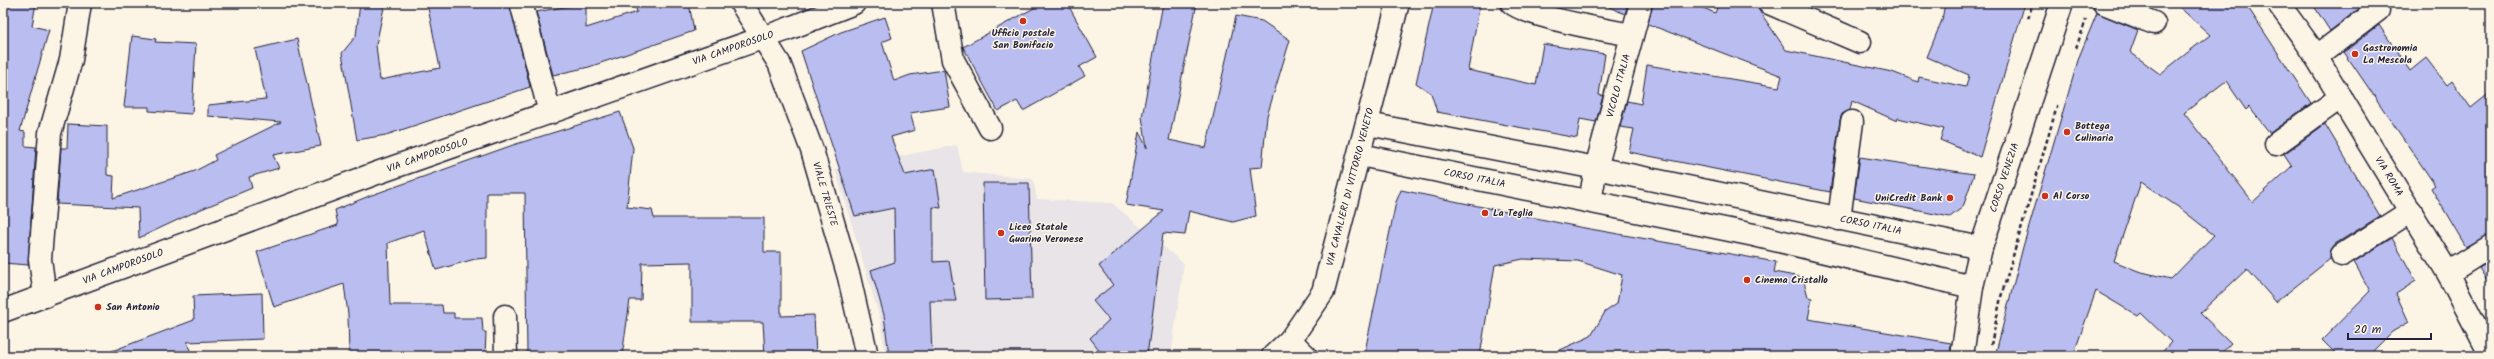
<svg xmlns="http://www.w3.org/2000/svg" width="2494" height="359" font-family="Kalam,sans-serif">
	<rect width="100%" height="100%" fill="#fcf5e5"/>
	<filter id="ink" filterUnits="userSpaceOnUse"><feTurbulence type="fractalNoise" baseFrequency=".025" numOctaves="2"/><feDisplacementMap in="SourceGraphic" scale="8" xChannelSelector="R" yChannelSelector="G"/><feConvolveMatrix kernelMatrix="1 2 1 2 8 2 1 2 1" color-interpolation-filters="sRGB"/></filter>
	<g filter="url(#ink)">
		<!-- built -->
		<path fill="#e8e4e8" d="M957,145L963,172L1033,179L1037,199L1112,203L1184,264L1171,356H885L881,322L835,169Z"/>
		<!-- building -->
		<path fill="#babdef" stroke="#22223b" fill-rule="evenodd" d="M3,3H36L32,26L49,30L20,131L25,132V146L36,147L28,265L3,263Z
			M360,3H385L376,45L380,80L440,68L427,3H510L530,87L386,135L357,140L342,53L356,36Z
			M586,3V28L637,12L634,3H689L694,31L589,67L553,75L536,12Z
			M1043,3H1067L1097,57L1079,67L1085,76L1023,111L1017,101L998,111L963,47Z
			M1163,3H1197L1169,140L1206,148L1236,16L1262,21L1290,40L1267,116L1262,167L1250,168L1256,216L1233,222L1189,211L1185,235L1163,233L1147,356H1104L1090,338L1109,320L1093,301L1113,285L1099,266L1164,211L1126,205L1139,132L1147,148L1142,117Z
			M1434,3H1480L1468,70L1536,85L1543,44L1605,54L1599,95L1603,96L1596,122L1580,119L1577,138L1437,112L1431,93L1416,83Z
			M1600,3H1628L1625,14Z
			M1653,3H1692L1715,13L1719,3H1754L1786,50L1892,72L1918,82L1919,77L1966,87L1969,75L1927,57L1942,20L1945,3H2025L1980,157L1940,140L1944,129L1898,118L1897,121L1852,101L1850,110L1842,114L1840,120L1830,192L1629,152L1634,129L1620,127L1627,101L1641,104L1647,65L1779,87L1782,76L1648,24Z
			M2175,3H2245L2311,103L2270,133L2249,107L2246,110L2226,81L2184,113L2253,202L2292,166L2284,154L2325,124L2380,216L2335,244L2331,250L2330,259L2276,302L2247,269L2200,313L2231,343L2219,356H2159L2171,342L2141,313L2138,316L2096,291L2073,356H1995L2023,247L2079,57L2097,13L2138,30L2130,52L2160,74L2210,35ZM2141,182L2181,209L2214,235L2171,279L2138,271L2114,261Z
			M2312,3H2364L2365,4L2330,31Z
			M885,17L892,38L882,42L894,81L910,75L944,70L950,107L910,113L915,130L891,137L905,175L935,169L941,208L933,207V262L949,261L956,301H930L932,356H889L884,315L871,270L895,262L894,208L855,216L801,51L841,32Z
			M2379,25L2410,71L2426,58L2447,85L2452,81L2471,108L2491,92V234L2466,247L2431,188L2435,185L2344,52Z
			M132,36L156,39L155,42L196,44L192,114L149,111V107H124Z
			M297,39L321,146L273,155L279,168L249,177L252,188L199,210L139,238L138,208L57,204L61,148H67L68,124L107,126V175L114,176L113,198L195,171L216,160L214,155L281,122L208,116V105L266,99L255,49Z
			M620,112L633,148L627,207L652,210L654,218H764V252H781V316L814,315L816,356H765L763,322H692V262L642,263L641,300H630L622,356L527,354L525,193H487V258L475,259L436,270L424,230L388,243L390,305H442L443,313H454V318H482L483,332H486L485,356H349L348,314L344,284L274,307L257,252L338,225L335,210L369,196L513,145Z
			M1860,157L1892,162L1974,174L1963,207L1950,217L1854,198Z
			M983,183H1029L1032,299L985,300Z
			M1401,190L1579,227L1776,262L1774,272L1800,277L1804,281L1808,297L1812,298L1808,319L1951,343L1950,356H1547L1591,336L1605,312L1617,304L1622,275L1578,261L1523,259L1495,265L1480,356H1364L1396,202Z
			M2392,238L2416,281L2396,294L2409,322L2392,332L2368,356H2338L2322,340L2370,291L2354,262Z
			M2491,261V287L2479,268Z
			M262,293L263,339L187,342L192,356H105L104,354L194,320L193,296Z"/>
		<g fill="none" stroke-linecap="round" stroke-linejoin="round">
			<!-- minor casing -->
			<g stroke="#22223b" stroke-width="25">
				<g id="minor">
					<path id="s1" d="M741,3L779,63L812,150L849,277L867,356"/>
					<path d="M943,3L953,60L990,128"/>
					<path d="M1512,3C1525,16 1610,31 1632,35"/>
					<path d="M1769,3L1860,42"/>
					<path d="M2104,3L2154,23"/>
					<path id="s2" d="M2278,3L2310,47L2448,273L2491,356"/>
					<path d="M522,6L550,113"/>
					<path d="M2316,57L2378,10"/>
					<path id="s3" d="M1368,124L1596,168L1981,248"/>
					<path d="M2276,144L2341,97"/>
					<path id="s4" d="M1360,155L1754,235L1972,287"/>
					<path id="s5" d="M1590,201L1596,168L1641,3"/>
					<path d="M1839,219L1852,122"/>
					<path d="M2342,255L2411,211"/>
					<path d="M2448,273L2491,246"/>
					<path d="M45,296L40,259L50,133L71,60L80,3"/>
					<path id="s6" d="M3,311L377,173L785,30L854,3"/>
					<path d="M505,316L506,356"/>
					<path d="M1290,340L1306,356"/>
					<path id="s7" d="M1273,356L1290,340L1323,292L1398,3"/>
					<path id="s8" d="M1962,356L1972,287L1981,248L2062,3"/>
				</g>
			</g>
			<!-- path -->
			<path stroke="#22223b" stroke-width="2.5" stroke-dasharray="4 3" stroke-linecap="butt" d="M2028,18L2033,3
				M2076,48L2086,20
				M1991,345L2001,297L2058,103"/>
			<!-- minor -->
			<use href="#minor" stroke="#fcf5e5" stroke-width="22"/>
		</g>
	</g>
	<!-- markers -->
	<g fill="#c8321e" stroke="#fcf5e5" stroke-width="1.5">
		<circle cx="1023" cy="21" r="4"/>
		<circle cx="2355" cy="54" r="4"/>
		<circle cx="2067" cy="132" r="4"/>
		<circle cx="2045" cy="196" r="4"/>
		<circle cx="1950" cy="198" r="4"/>
		<circle cx="1485" cy="213" r="4"/>
		<circle cx="1001" cy="233" r="4"/>
		<circle cx="1747" cy="280" r="4"/>
		<circle cx="98" cy="307" r="4"/>
	</g>
	<g text-anchor="middle" dominant-baseline="central" stroke-width="3" stroke-linejoin="round" paint-order="stroke">
		<!-- poi labels -->
		<g font-size="10" font-weight="bold" fill="#22223b" stroke="#fcf5e5" text-anchor="start">
			<text x="1023" y="33" text-anchor="middle">Ufficio postale<tspan x="1023" dy="12">San Bonifacio</tspan></text>
			<text x="2363" y="48">Gastronomia<tspan x="2363" dy="12">La Mescola</tspan></text>
			<text x="2075" y="126">Bottega<tspan x="2075" dy="12">Culinaria</tspan></text>
			<text x="2053" y="196">Al Corso</text>
			<text x="1942" y="198" text-anchor="end">UniCredit Bank</text>
			<text x="1493" y="213">La Teglia</text>
			<text x="1009" y="227">Liceo Statale<tspan x="1009" dy="12">Guarino Veronese</tspan></text>
			<text x="1755" y="280">Cinema Cristallo</text>
			<text x="106" y="307">San Antonio</text>
		</g>
		<!-- street labels -->
		<g font-size="10" fill="#22223b" stroke="#fcf5e5">
			<text stroke="none"><textPath href="#s6" startOffset="776">VIA CAMPOROSOLO</textPath></text>
			<text stroke="none"><textPath href="#s5" startOffset="119">VICOLO ITALIA</textPath></text>
			<text stroke="none"><textPath href="#s6" startOffset="452">VIA CAMPOROSOLO</textPath></text>
			<text stroke="none"><textPath href="#s2" startOffset="206">VIA ROMA</textPath></text>
			<text stroke="none"><textPath href="#s4" startOffset="117">CORSO ITALIA</textPath></text>
			<text stroke="none"><textPath href="#s8" startOffset="184">CORSO VENEZIA</textPath></text>
			<text stroke="none"><textPath href="#s7" startOffset="190">VIA CAVALIERI DI VITTORIO VENETO</textPath></text>
			<text stroke="none"><textPath href="#s1" startOffset="210">VIALE TRIESTE</textPath></text>
			<text stroke="none"><textPath href="#s3" startOffset="513">CORSO ITALIA</textPath></text>
			<text stroke="none"><textPath href="#s6" startOffset="128">VIA CAMPOROSOLO</textPath></text>
		</g>
	</g>
	<!-- margin -->
	<rect width="2494" height="359" fill="none" stroke="#fcf5e5" stroke-width="16"/>
	<rect x="8" y="8" width="2478" height="343" fill="none" stroke="#22223b" stroke-width="1.5" filter="url(#ink)"/>
	<!-- scale -->
	<path d="M2348 333v6h83v-6" fill="none" stroke="#22223b" stroke-width="2"/>
	<text x="2354" y="333" font-size="12" fill="#22223b" stroke="#fcf5e5" stroke-width="3" paint-order="stroke">20 m</text>
</svg>
